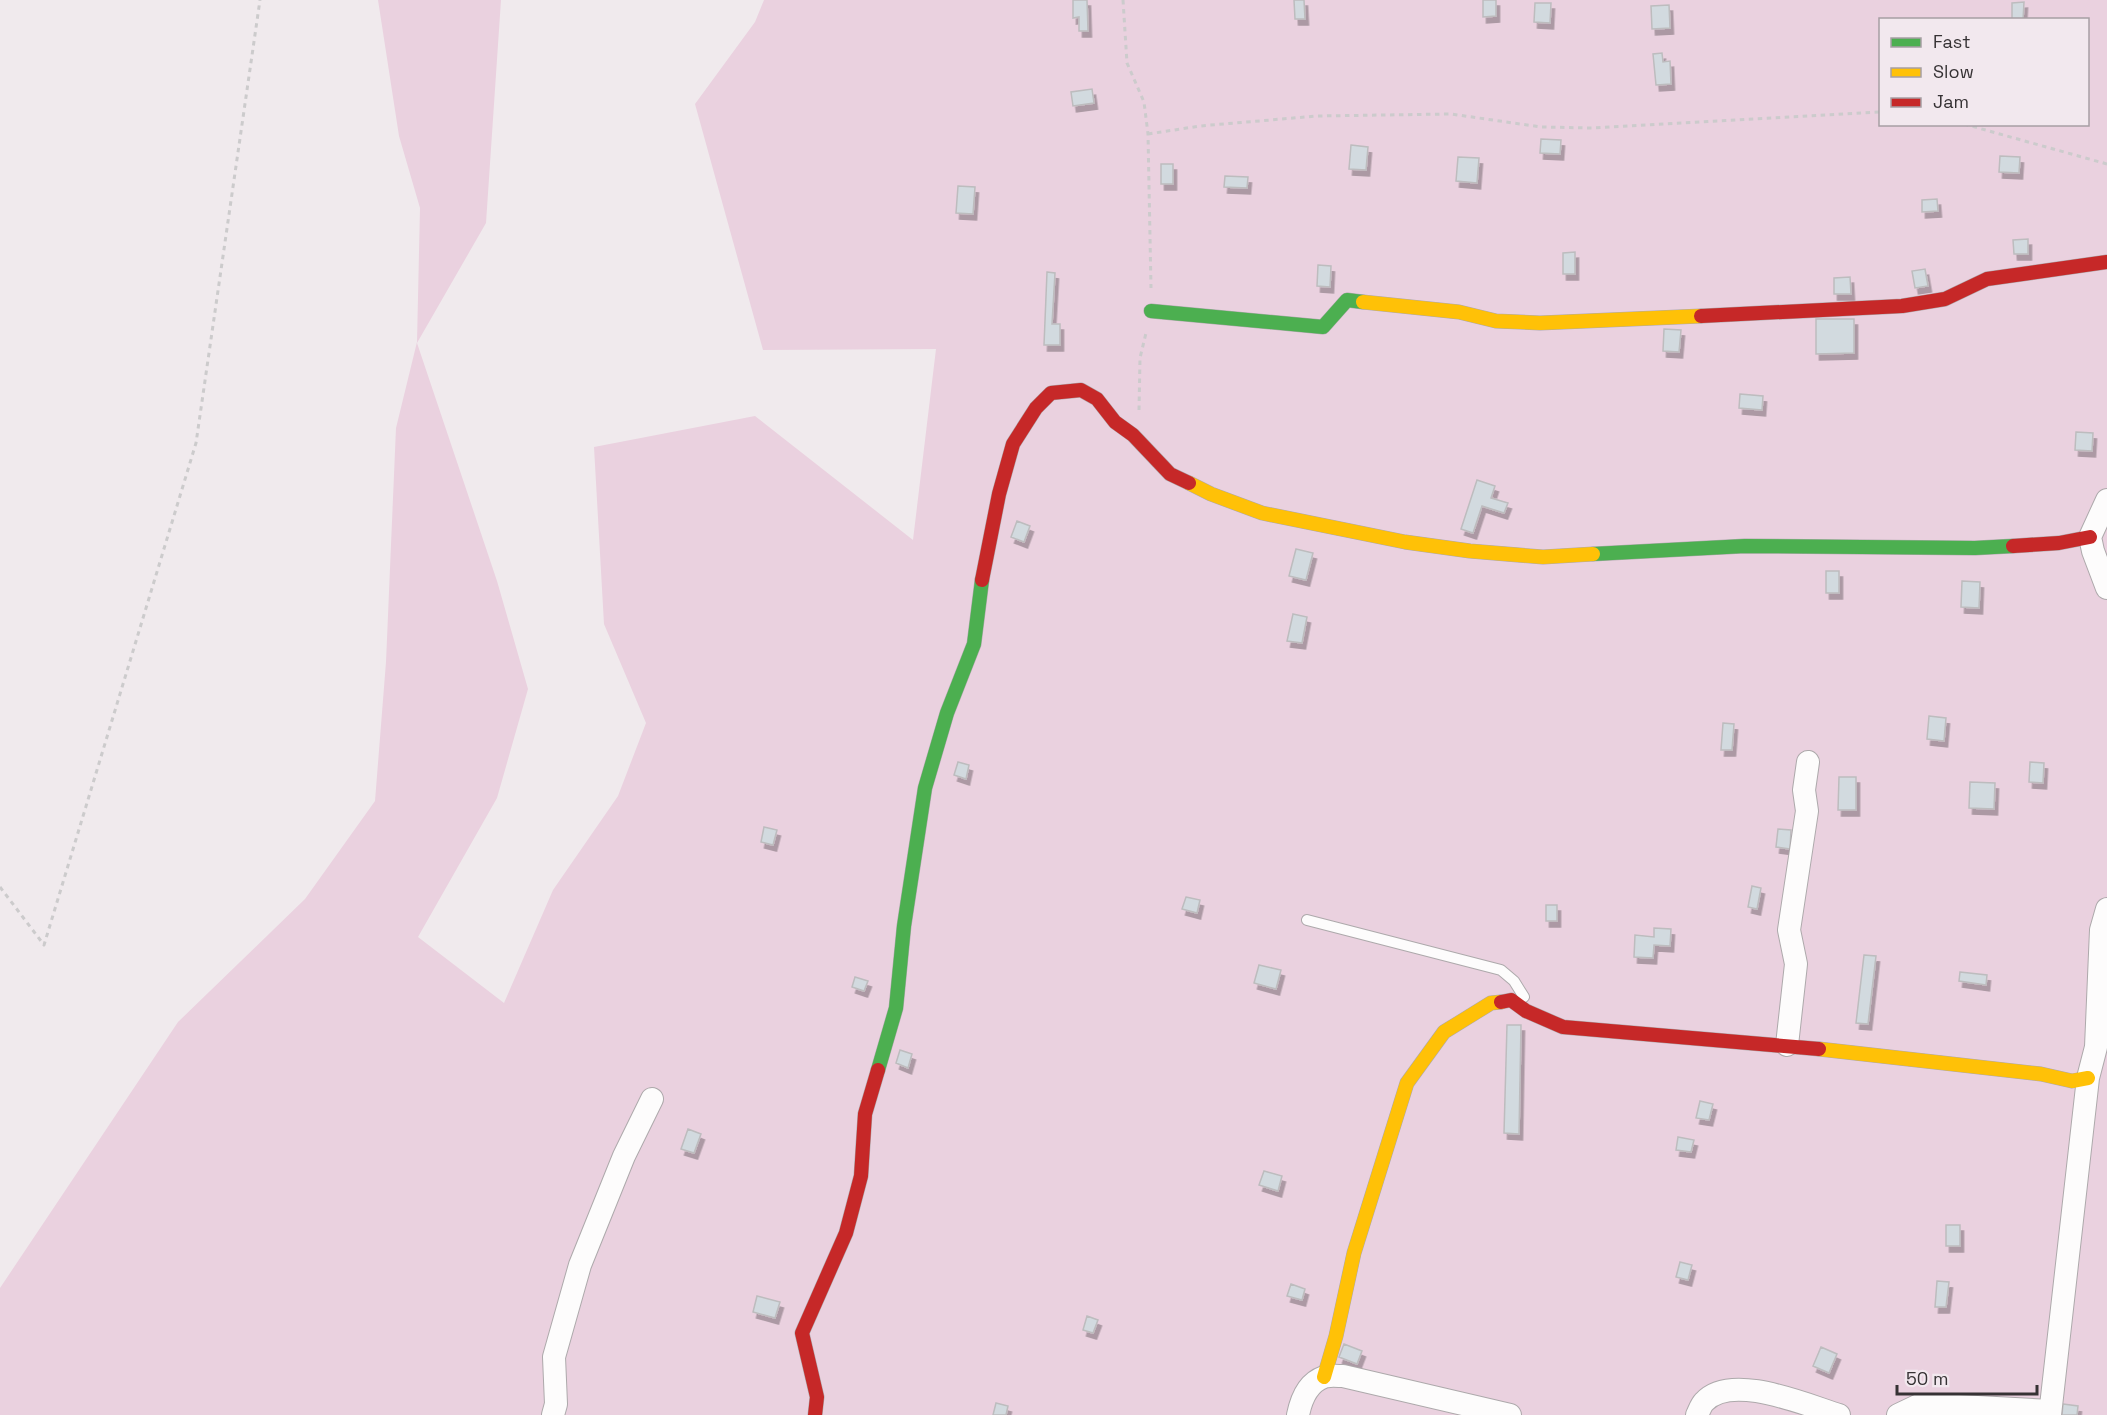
<svg xmlns="http://www.w3.org/2000/svg" width="2107" height="1415" font-family="'Space Grotesk',sans-serif">
	<defs>
		<filter id="shadow"><feDropShadow dx="3.5" dy="6" stdDeviation="0" flood-color="#0004"/></filter>
	</defs>
	<rect width="100%" height="100%" fill="#f0eaed"/>
	<!-- green -->
	<path fill="#ead1df" fill-rule="evenodd" d="M378,0H501L486,223L417,343L497,581L528,689L497,798L418,937L504,1003L553,890L618,796L646,723L604,624L594,447L755,416L913,540L936,349L763,350L695,104L755,22L764,0H2107V1415H0V1288L178,1022L305,899L375,801L386,662L396,428L417,342L420,208L399,136ZM1880,20H2088V124H1880Z"/>
	<!-- building -->
	<path fill="#d2dadf" stroke="#bdbcbe" stroke-width="1.5" filter="url(#shadow)" d="M1073,0H1087L1088,31H1079V17L1073,18Z
		M1294,0H1304L1305,19H1295Z
		M1483,0H1496V16L1483,17Z
		M2024,2L2023,20H2012V3Z
		M1535,3H1551L1550,23L1534,22Z
		M1669,5L1670,28L1652,29L1651,6Z
		M1662,53L1663,62L1670,61L1671,84L1656,85L1653,54Z
		M1092,89L1094,103L1073,106L1071,92Z
		M1541,139L1561,140L1560,154L1540,153Z
		M1351,145L1368,147L1366,170L1349,169Z
		M2000,156L2020,157L2019,173L1999,172Z
		M1458,157L1479,158L1477,183L1456,181Z
		M1161,164H1173V184H1161Z
		M1225,176L1248,177L1247,188L1224,187Z
		M958,186L975,187L973,214L956,213Z
		M1937,199L1938,211L1922,212V200Z
		M2028,239V254H2014L2013,240Z
		M1575,252V274H1563V253Z
		M1318,265L1331,266L1330,287L1317,286Z
		M1925,269L1928,286L1915,288L1912,271Z
		M1047,272L1055,273L1052,324H1060V345H1044Z
		M1850,277L1851,294H1834V278Z
		M1816,319H1854V353L1816,354Z
		M1664,329L1681,330L1679,352L1663,351Z
		M1740,394L1763,396L1762,410L1739,408Z
		M2076,432L2093,433L2092,451L2075,450Z
		M1477,480L1495,486L1491,498L1508,503L1504,513L1482,506L1473,533L1461,529Z
		M1017,521L1030,526L1024,542L1011,537Z
		M1296,549L1313,553L1306,580L1289,576Z
		M1826,571H1839V593H1826Z
		M1962,581L1980,582L1979,608L1961,607Z
		M1293,614L1307,617L1302,643L1287,641Z
		M1929,716L1946,718L1944,741L1927,739Z
		M1723,723L1734,724L1732,750H1721Z
		M958,762L969,765L966,779L954,775Z
		M2030,762L2044,763L2043,783L2029,782Z
		M1839,777H1856V810H1838Z
		M1970,782L1995,783L1994,809L1969,808Z
		M764,827L777,830L773,845L761,842Z
		M1778,829L1791,830L1790,849L1776,847Z
		M1752,886L1761,888L1757,909L1748,907Z
		M1186,897L1200,900L1197,913L1182,909Z
		M1546,905H1557V921H1546Z
		M1654,928L1671,929L1670,946L1654,945L1653,958L1634,957L1635,935L1654,937Z
		M1864,955L1876,956L1868,1024L1856,1023Z
		M1259,965L1281,970L1276,989L1254,983Z
		M1960,972L1987,975L1986,985L1959,981Z
		M855,977L868,981L864,991L852,987Z
		M1507,1025H1521L1519,1134L1504,1133Z
		M900,1050L912,1054L908,1068L896,1063Z
		M1700,1101L1713,1104L1709,1120L1696,1118Z
		M688,1129L701,1134L694,1153L681,1149Z
		M1678,1137L1694,1140L1691,1152L1676,1150Z
		M1264,1171L1282,1176L1278,1191L1259,1185Z
		M1946,1225H1960V1246H1946Z
		M1680,1262L1692,1265L1688,1280L1676,1277Z
		M1937,1281L1949,1282L1946,1307H1935Z
		M1291,1284L1305,1289L1302,1300L1287,1296Z
		M757,1296L780,1302L775,1318L753,1312Z
		M1087,1316L1098,1320L1093,1333L1083,1330Z
		M1344,1344L1362,1351L1357,1364L1339,1357Z
		M1821,1347L1837,1354L1829,1373L1813,1366Z
		M996,1403L1008,1406L1006,1415H993Z
		M2063,1404L2078,1406L2077,1415H2062Z"/>
	<g fill="none" stroke-linecap="round" stroke-linejoin="round">
		<!-- lane casing -->
		<g stroke="#ada9ab" stroke-width="12">
			<path id="lane" d="M1307,920L1501,970L1514,981L1524,997"/>
		</g>
		<!-- street casing -->
		<g stroke="#ada9ab" stroke-width="24">
			<path id="street" d="M2107,500L2090,537L2093,551L2107,588
				M1787,1045L1796,964L1789,930L1807,811L1804,790L1808,762
				M553,1415L556,1404L554,1357L580,1265L624,1156L652,1099
				M1298,1415C1301,1400 1307,1383 1324,1377C1329,1375 1338,1376 1343,1376L1510,1415
				M1697,1415C1699,1411 1701,1405 1704,1402C1731,1372 1806,1405 1839,1415
				M1898,1415L1919,1405H1940L2050,1411
				M2050,1415L2088,1078L2096,1047L2101,930L2107,909"/>
		</g>
		<!-- fast casing -->
		<g stroke="#ada9ab" stroke-width="15">
			<path id="fast" d="M1151,311L1323,327L1347,300L1363,302
				M1593,554L1745,546L1975,548L2013,546
				M878,1070L896,1008L904,926L925,788L947,713L974,644L982,580"/>
		</g>
		<!-- slow casing -->
		<g stroke="#ada9ab" stroke-width="15">
			<path id="slow" d="M1363,302L1459,312L1496,321L1540,323L1701,316
				M1189,483L1211,494L1262,513L1405,542L1470,551L1543,557L1593,554
				M1819,1049L2041,1074L2072,1081L2088,1078
				M1324,1377L1336,1336L1354,1253L1407,1083L1444,1032L1491,1003L1501,1002"/>
		</g>
		<!-- jam casing -->
		<g stroke="#ada9ab" stroke-width="15">
			<path id="jam" d="M1701,316L1902,306L1945,299L1987,279L2107,262
				M2013,546L2059,543L2090,537
				M982,580L999,494L1013,444L1036,408L1051,393L1081,390L1097,399L1115,422L1133,435L1170,474L1189,483
				M1501,1002L1511,1000L1526,1011L1563,1027L1819,1049
				M815,1415L817,1397L802,1333L846,1233L861,1176L865,1114L878,1070"/>
		</g>
		<!-- path -->
		<path stroke="#cccbcc" stroke-width="3" stroke-dasharray="4.5 4.5" stroke-linecap="butt" d="M1123,0L1127,63L1144,102L1148,134L1151,288
			M1964,124L2107,164
			M1148,134L1200,126L1317,116L1451,114L1541,127L1592,128L1880,112
			M1139,410L1140,358L1146,333
			M0,887L44,945L196,443L260,0"/>
		<!-- lane -->
		<use href="#lane" stroke="#fdfcfc" stroke-width="10"/>
		<!-- street -->
		<use href="#street" stroke="#fdfcfc" stroke-width="22"/>
		<!-- fast -->
		<use href="#fast" stroke="#4caf50" stroke-width="14"/>
		<!-- slow -->
		<use href="#slow" stroke="#ffc107" stroke-width="14"/>
		<!-- jam -->
		<use href="#jam" stroke="#c62828" stroke-width="14"/>
	</g>
	<!-- legend -->
	<rect x="1879" y="18" width="210" height="108" fill="#f2e8ee" stroke="#a79fa4" stroke-width="1.5"/>
	<rect x="1891" y="38" width="30" height="9" fill="#4caf50" stroke="#a79fa4" stroke-width="1.5"/>
	<text x="1933" y="48" font-size="18" fill="#363234">Fast</text>
	<rect x="1891" y="68" width="30" height="9" fill="#ffc107" stroke="#a79fa4" stroke-width="1.5"/>
	<text x="1933" y="78" font-size="18" fill="#363234">Slow</text>
	<rect x="1891" y="98" width="30" height="9" fill="#c62828" stroke="#a79fa4" stroke-width="1.5"/>
	<text x="1933" y="108" font-size="18" fill="#363234">Jam</text>
	<!-- scale -->
	<path d="M1897 1385v9h140v-9" fill="none" stroke="#363234" stroke-width="3"/>
	<text x="1906" y="1385" font-size="18" fill="#363234" stroke="#f2e8ee" stroke-width="4.5" paint-order="stroke">50 m</text>
</svg>
